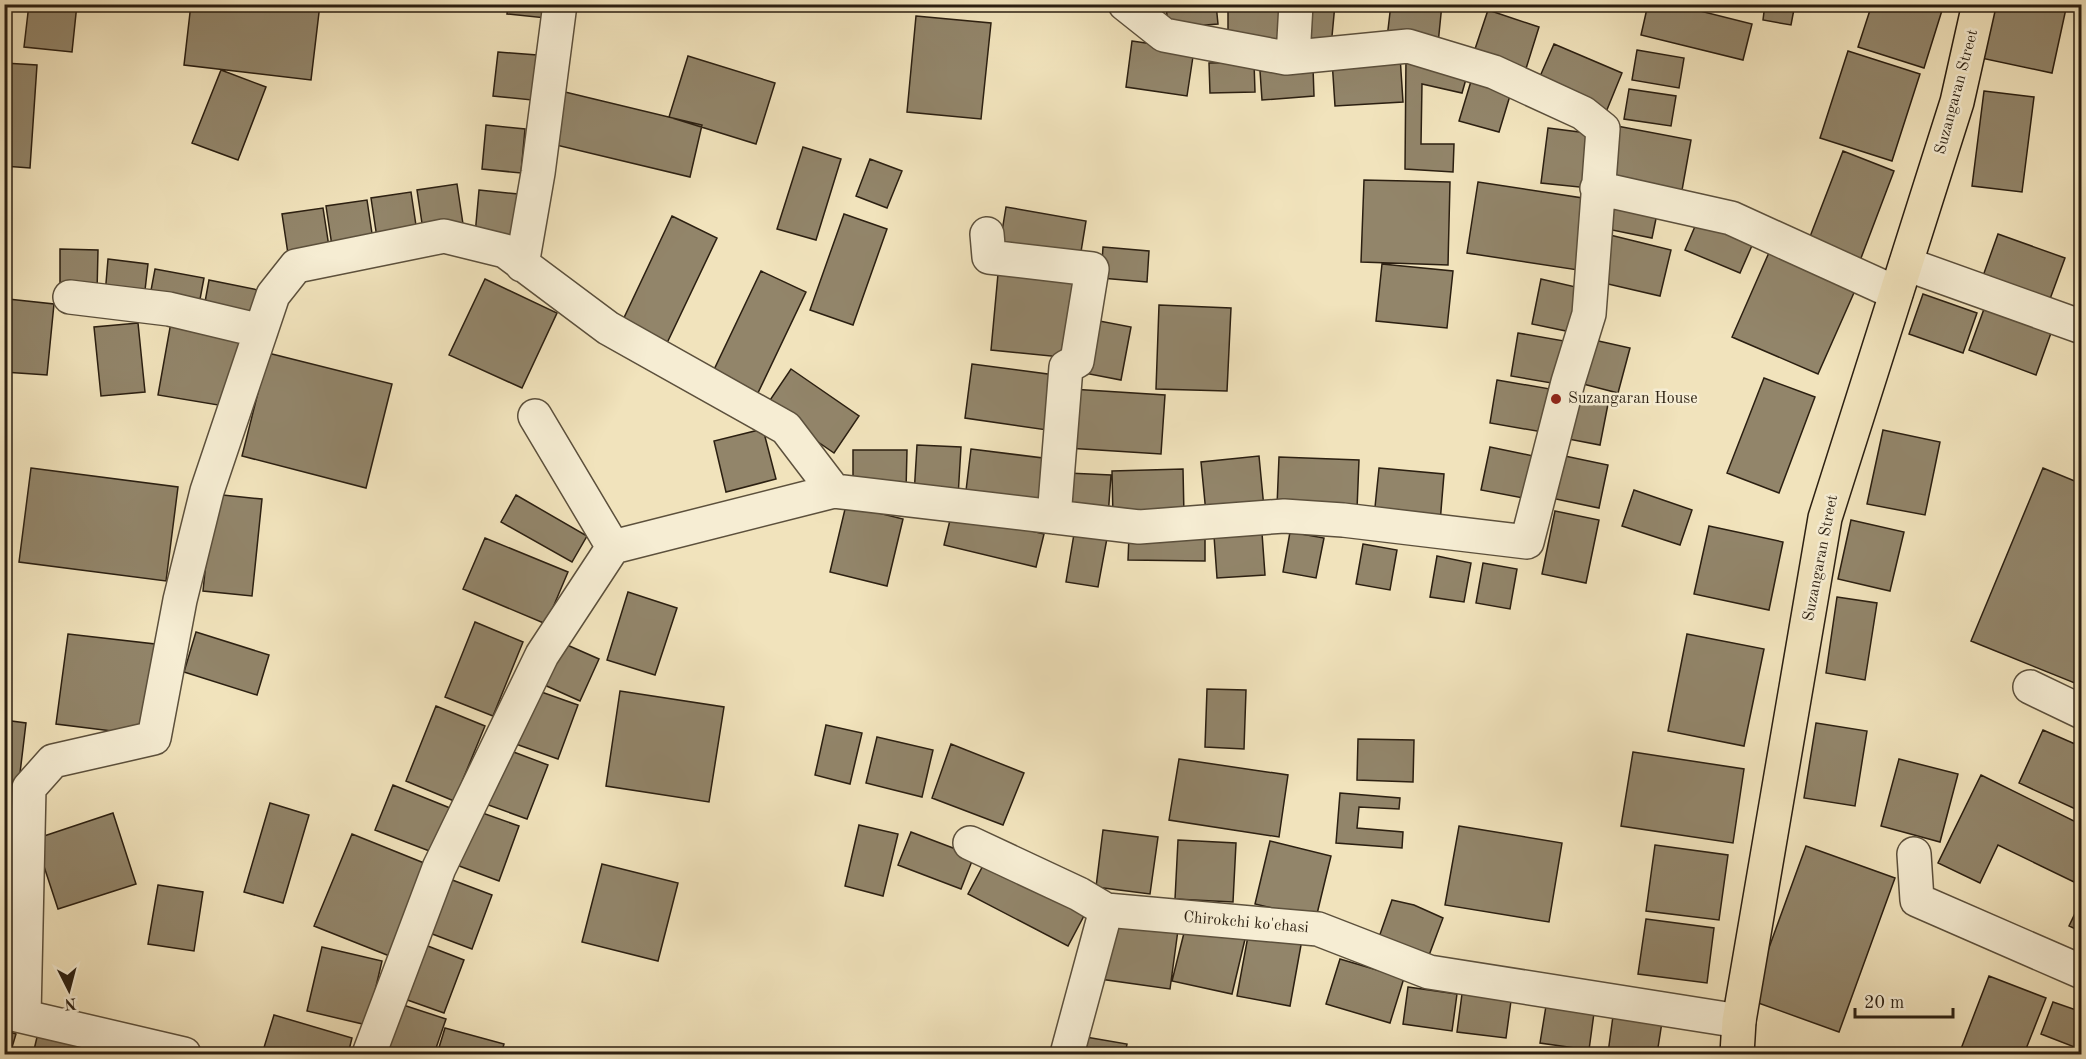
<svg xmlns="http://www.w3.org/2000/svg" width="2086" height="1059" font-family="'Old Standard TT',serif">
	<rect width="100%" height="100%" fill="#f1e3bc"/>
	<filter id="stains"><feTurbulence type="fractalNoise" baseFrequency=".00333" numOctaves="4"/><feColorMatrix values="0 0 0 0 .2 0 0 0 0 .09 0 0 0 0 .02 0 0 0 .5 -.17"/></filter>
	<radialGradient id="worn" r=".72"><stop offset=".6" stop-color="#630" stop-opacity="0"/><stop offset="1" stop-color="#630" stop-opacity=".3"/></radialGradient>
	<!-- building -->
	<path fill="#92856a" stroke="#2b1f11" stroke-width="1.5" d="M29,4H77L72,52L24,47Z
		M191,4H320L311,80L184,65Z
		M435,4H474V11L435,7Z
		M508,4H547L546,18L507,14Z
		M1166,4H1216L1218,24L1168,28Z
		M1310,4H1335L1331,47L1307,46Z
		M1391,4H1442L1438,44L1387,38Z
		M1611,4H1636L1635,8Z
		M1648,4H1702L1700,11L1752,24L1743,60L1641,35Z
		M1765,4H1795L1791,25L1763,20Z
		M1818,4H1852V10Z
		M1872,4H1944L1924,68L1858,47Z
		M1993,4H2067L2052,73L1981,58Z
		M1228,9L1287,10V41H1228Z
		M1488,10L1539,27L1524,75L1472,58Z
		M916,16L991,23L981,119L907,112Z
		M1132,41L1194,50L1187,96L1126,87Z
		M1554,44L1622,73L1604,117L1535,88Z
		M1637,50L1684,58L1679,88L1632,80Z
		M1848,51L1920,74L1892,161L1820,138Z
		M498,52L537,55L532,100L493,96Z
		M688,56L775,83L756,144L669,117Z
		M1400,56L1403,102L1335,106L1332,60Z
		M1406,56L1468,72L1462,93L1422,84L1421,144H1454L1453,172L1405,169Z
		M1254,62L1255,92L1210,93L1209,63Z
		M4,63L37,65L30,168L4,166Z
		M1313,67L1314,96L1262,100L1260,71Z
		M221,70L266,87L238,160L192,143Z
		M1472,78L1512,89L1499,132L1459,121Z
		M1629,89L1676,96L1671,126L1624,119Z
		M1984,91L2034,97L2022,192L1972,186Z
		M565,92L702,125L690,177L552,144Z
		M486,125L525,129L521,173L482,169Z
		M1617,126L1691,140L1681,196L1607,183Z
		M1548,128L1595,134L1589,188L1541,183Z
		M803,147L841,159L816,240L777,229Z
		M1843,151L1894,171L1858,266L1806,247Z
		M870,159L902,171L887,208L856,196Z
		M1364,180L1450,182L1448,265L1361,262Z
		M1478,182L1589,199L1578,270L1467,253Z
		M457,184L463,224L423,230L417,190Z
		M479,190L518,194L514,239L475,235Z
		M411,192L417,232L377,238L371,198Z
		M1613,196L1659,204L1652,238L1607,229Z
		M367,200L373,240L332,246L326,206Z
		M1006,207L1086,221L1079,264L999,250Z
		M323,208L329,247L288,254L282,214Z
		M844,214L887,229L853,325L810,310Z
		M672,216L717,238L667,343L622,322Z
		M1699,217L1754,241L1740,273L1685,250Z
		M1606,234L1671,250L1660,296L1595,281Z
		M1998,234L2065,258L2050,299L1983,276Z
		M1103,247L1149,251L1147,282L1101,278Z
		M1771,248L1857,286L1818,374L1732,337Z
		M60,249L98,250L97,293H60Z
		M108,259L148,264L144,299L105,295Z
		M1382,264L1453,271L1447,328L1376,321Z
		M155,269L204,278L198,310L149,301Z
		M761,271L806,292L756,397L711,376Z
		M998,274L1078,282L1071,358L991,350Z
		M485,279L557,313L522,388L449,355Z
		M1541,279L1580,288L1571,332L1532,324Z
		M209,280L258,290L252,322L203,313Z
		M2082,287V309L2074,307Z
		M1923,294L1977,313L1963,353L1909,334Z
		M8,299L54,304L47,375L4,372Z
		M1159,305L1231,308L1227,391L1156,389Z
		M1984,309L2051,333L2036,375L1969,350Z
		M1089,319L1131,327L1121,380L1079,372Z
		M171,322L242,334L230,407L158,395Z
		M138,323L145,392L101,396L94,327Z
		M1518,333L1570,342L1563,385L1511,376Z
		M1594,340L1630,348L1618,393L1583,384Z
		M268,353L392,384L366,488L242,456Z
		M972,364L1055,375L1047,430L965,418Z
		M791,369L859,416L834,453L766,406Z
		M1764,378L1815,397L1779,493L1727,473Z
		M1497,380L1556,390L1548,433L1490,423Z
		M1071,389L1165,395L1161,454L1067,448Z
		M1573,391L1609,399L1600,445L1563,438Z
		M763,429L776,479L726,492L714,441Z
		M1883,430L1940,442L1925,515L1867,504Z
		M917,445L961,447L958,497L914,495Z
		M1490,447L1538,457L1529,499L1481,490Z
		M971,449L1051,459L1046,508L965,499Z
		M853,450H907L906,491L853,490Z
		M1560,455L1608,465L1599,508L1551,498Z
		M1259,456L1264,508L1206,513L1201,462Z
		M1279,457L1359,460L1357,509L1277,506Z
		M31,468L178,487L166,581L19,562Z
		M1379,468L1444,474L1440,523L1374,517Z
		M2043,468L2082,484V686L1971,641Z
		M1183,469L1184,516L1113,518L1112,471Z
		M1067,473L1111,475L1108,517L1065,515Z
		M1634,490L1692,510L1680,545L1622,526Z
		M213,494L262,499L252,596L203,591Z
		M516,495L587,536L572,562L501,522Z
		M846,505L903,519L887,586L830,572Z
		M1555,511L1599,520L1586,583L1542,574Z
		M952,512L1044,534L1036,567L944,545Z
		M1851,520L1904,532L1890,591L1838,579Z
		M1709,526L1783,542L1769,610L1694,594Z
		M1075,528L1108,533L1098,587L1066,582Z
		M1290,532L1324,538L1316,578L1283,572Z
		M1262,533L1265,575L1217,578L1214,536Z
		M1129,536L1205,537V561L1128,560Z
		M485,538L568,572L546,624L463,589Z
		M1363,544L1397,550L1390,590L1356,584Z
		M1437,556L1471,563L1464,602L1430,597Z
		M1483,563L1517,569L1510,609L1476,603Z
		M628,592L677,608L655,675L607,660Z
		M1837,597L1877,603L1865,680L1826,673Z
		M475,622L523,642L493,716L445,697Z
		M196,632L269,655L257,695L184,672Z
		M68,634L155,644L144,735L56,724Z
		M1687,634L1764,649L1744,746L1668,731Z
		M558,641L599,659L580,701L540,683Z
		M533,689L578,705L558,759L513,743Z
		M1207,689L1246,690L1244,749L1205,747Z
		M620,691L724,707L709,802L606,786Z
		M436,706L485,726L454,801L406,781Z
		M4,720L26,723L9,865H4Z
		M1816,723L1867,731L1855,806L1804,798Z
		M826,725L862,733L850,784L815,775Z
		M2043,730L2082,747V812L2019,783Z
		M877,737L933,750L922,797L866,783Z
		M1358,739L1414,740L1413,782L1357,780Z
		M951,744L1024,773L1003,825L932,798Z
		M503,748L548,765L527,819L483,803Z
		M1633,752L1744,769L1733,843L1621,826Z
		M1179,759L1288,775L1279,837L1169,820Z
		M1899,759L1958,774L1940,842L1881,826Z
		M1981,775L2082,825V867L2074,882L1998,845L1980,883L1938,863Z
		M393,785L450,808L432,852L375,830Z
		M1340,793L1400,798L1399,809L1359,807L1357,828L1403,832L1402,848L1336,843Z
		M270,803L309,815L283,903L244,892Z
		M474,810L519,826L499,881L454,864Z
		M113,813L136,884L58,909L35,839Z
		M859,825L898,834L883,896L845,886Z
		M1459,826L1562,843L1549,922L1445,905Z
		M1103,830L1158,837L1150,894L1096,887Z
		M911,832L974,856L961,889L898,865Z
		M352,834L429,865L392,957L314,926Z
		M1178,840L1236,843L1233,902L1175,899Z
		M1270,841L1331,856L1316,918L1255,904Z
		M1655,845L1728,855L1719,920L1646,911Z
		M1806,846L1895,878L1839,1032L1750,1000Z
		M986,860L1086,912L1068,946L968,894Z
		M602,864L678,883L658,961L582,942Z
		M447,878L492,895L472,949L427,932Z
		M158,885L203,892L194,951L148,944Z
		M2082,899V932L2069,926Z
		M1392,900L1414,905L1443,918L1428,958L1378,940Z
		M1646,919L1714,928L1707,983L1638,974Z
		M1108,920L1178,930L1170,989L1100,979Z
		M1187,921L1246,935L1232,994L1172,981Z
		M1250,925L1303,934L1290,1006L1237,996Z
		M420,943L464,960L444,1013L399,997Z
		M322,947L382,961L367,1025L307,1011Z
		M4,956L13,958L4,997Z
		M1340,959L1404,978L1390,1023L1326,1004Z
		M1989,976L2046,998L2024,1054H1959Z
		M1408,987L1457,994L1452,1031L1403,1024Z
		M1462,994L1511,1001L1506,1038L1457,1032Z
		M394,1002L446,1019L434,1054H375Z
		M2053,1002L2082,1012V1050L2041,1034Z
		M1546,1006L1594,1013L1589,1050L1540,1043Z
		M274,1015L352,1038L348,1054H262Z
		M1613,1016L1662,1022L1657,1054L1608,1053Z
		M445,1028L504,1044L501,1054H437Z
		M4,1030L16,1034L10,1054H4Z
		M38,1033L106,1048L104,1054H33Z
		M1080,1036L1127,1044L1125,1054H1077Z
		M1706,1048L1707,1054H1665V1052Z"/>
	<g fill="none" stroke-linecap="round" stroke-linejoin="round">
		<!-- minor casing -->
		<g stroke="#5c503c" stroke-width="36">
			<path id="minor" d="M1293,57L1296,4
				M1597,188L1731,218L1896,293
				M987,234L989,257L1092,269L1077,361L1066,367L1054,517
				M1906,264L2082,327
				M522,265L538,173L560,4
				M70,297L169,309L261,331
				M535,416L613,547
				M2030,687L2082,712
				M970,843L1079,894L1106,910
				M1914,854L1917,900L2082,972
				M4,1012L184,1054
				M24,1016L29,788L53,761L154,738L180,600L207,491L273,295L296,266L444,236L505,251L608,328L786,428L834,491
				M369,1054L439,868L542,655L613,547L834,491L1139,527L1284,516L1343,520L1527,542L1568,382L1589,314L1603,129L1583,113L1494,72L1408,46L1286,58L1164,35L1125,4
				M1067,1054L1106,910L1318,929L1429,972L1739,1021"/>
		</g>
		<!-- major casing -->
		<g stroke="#2b1f11" stroke-width="36">
			<path id="major" d="M1737,1054L1739,1021L1825,518L1957,102L1979,4"/>
		</g>
		<!-- minor -->
		<use href="#minor" stroke="#f6edd3" stroke-width="33"/>
		<!-- major -->
		<use href="#major" stroke="#f1e3bc" stroke-width="33"/>
	</g>
	<!-- markers -->
	<circle fill="#8f2418" stroke="#f6edd3" stroke-width="2" cx="1556" cy="399" r="6"/>
	<g text-anchor="middle" dominant-baseline="central" stroke-width="5" stroke-linejoin="round" paint-order="stroke">
		<!-- street labels -->
		<g font-size="16" fill="#2b1f11" stroke="#f6edd3">
			<text transform="translate(1957 92) rotate(-75)">Suzangaran Street</text>
			<text transform="translate(1821 558) rotate(-79)">Suzangaran Street</text>
			<text transform="translate(1246 923) rotate(5)">Chirokchi ko'chasi</text>
		</g>
		<!-- poi labels -->
		<g font-size="16" fill="#2b1f11" stroke="#f6edd3" text-anchor="start">
			<text x="1568" y="399">Suzangaran House</text>
		</g>
	</g>
	<!-- margin -->
	<rect width="2086" height="1059" fill="none" stroke="#f1e3bc" stroke-width="24"/>
	<rect x="6" y="6" width="2074" height="1047" fill="none" stroke="#2b1f11" stroke-width="3"/>
	<rect x="12" y="12" width="2062" height="1035" fill="none" stroke="#2b1f11" stroke-width="1.5"/>
	<!-- north arrow -->
	<g transform="translate(69 990) rotate(174)" stroke="#f6edd3" stroke-width="4.5" paint-order="stroke">
	<path d="M0-4.5L10 22L0 15L-10 22Z" fill="#2b1f11"/>
	<text y="-9" font-size="16" font-weight="bold" text-anchor="middle" fill="#2b1f11">N</text>
	</g>
	<!-- scale -->
	<path d="M1855 1008v9h98v-9" fill="none" stroke="#2b1f11" stroke-width="3"/>
	<text x="1864" y="1008" font-size="18" fill="#2b1f11" stroke="#f6edd3" stroke-width="4.5" paint-order="stroke">20 m</text>
	<rect width="100%" height="100%" filter="url(#stains)"/>
	<rect width="100%" height="100%" fill="url(#worn)"/>
</svg>
